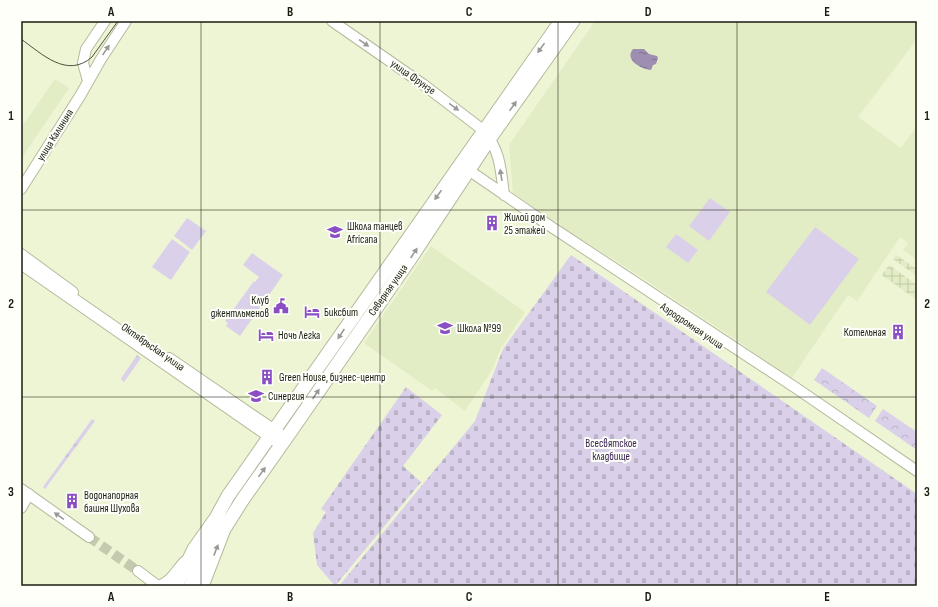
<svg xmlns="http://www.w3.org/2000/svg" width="938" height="607" font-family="'Sofia Sans Condensed',sans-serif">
	<defs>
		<pattern id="industrial-grid" width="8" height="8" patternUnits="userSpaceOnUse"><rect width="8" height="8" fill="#e2ecc5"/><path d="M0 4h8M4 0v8" fill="none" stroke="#c1caa8"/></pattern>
		<pattern id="grass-tufts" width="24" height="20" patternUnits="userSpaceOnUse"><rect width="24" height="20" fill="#dbd0e9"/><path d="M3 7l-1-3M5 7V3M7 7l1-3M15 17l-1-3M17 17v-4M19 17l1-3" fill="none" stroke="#bbb2c7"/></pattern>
		<pattern id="forest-crowns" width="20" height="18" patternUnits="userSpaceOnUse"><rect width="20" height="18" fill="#dbd0e9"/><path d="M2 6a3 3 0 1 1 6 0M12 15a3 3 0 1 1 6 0" fill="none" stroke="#bbb2c7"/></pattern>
		<pattern id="cemetery-stones" width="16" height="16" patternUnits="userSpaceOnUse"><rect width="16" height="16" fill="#dbd0e9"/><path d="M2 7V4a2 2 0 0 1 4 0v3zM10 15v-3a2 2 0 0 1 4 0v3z" fill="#bbb2c7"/></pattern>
		<pattern id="water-ripples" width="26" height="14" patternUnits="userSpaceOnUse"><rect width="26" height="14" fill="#9e8eb2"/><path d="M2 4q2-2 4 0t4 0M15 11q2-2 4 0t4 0" fill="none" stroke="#80738f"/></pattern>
	</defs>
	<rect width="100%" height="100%" fill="#edf5d5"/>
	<!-- built -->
	<path fill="#e2ecc5" d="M595,21H917V39L858,117L901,148L917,126V260L903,250L908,243L900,237L857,301L848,295L791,379L744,345L629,269L562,227L559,221L552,220L513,193L509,145Z
		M55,79L69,88L21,159V128Z
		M431,246L525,312L501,348L492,370L465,411L435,388L432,391L364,343Z"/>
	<!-- industrial -->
	<path fill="url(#industrial-grid)" d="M896,255L917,269V276L893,259Z
		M889,265L917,285V300L882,275Z"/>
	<!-- grass -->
	<path fill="url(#grass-tufts)" d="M137,355L141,358L124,382L121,379L122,377Z
		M92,419L95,421L45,489L43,487Z"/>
	<!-- forest -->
	<path fill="url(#forest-crowns)" d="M822,368L877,406L869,418L814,380Z
		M883,409L917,432V450L875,421Z"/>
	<!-- cemetery -->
	<path fill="url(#cemetery-stones)" d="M571,255L917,494V586H339L475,421L503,349Z
		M406,387L442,415L403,466L421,482L335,586L317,565L313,533L326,512L321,509Z"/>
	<!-- green -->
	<path fill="#dbd0e9" d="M710,198L730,212L709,241L689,226Z
		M187,218L206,231L192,250L174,236Z
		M815,227L859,259L810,325L766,292Z
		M676,234L698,250L688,263L666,247Z
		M172,239L190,252L171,280L152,267Z
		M252,253L283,275L240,336L226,326L228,323L225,321L254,281L255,282L259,277L243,265Z"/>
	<!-- water -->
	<path fill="url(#water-ripples)" d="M633,49H644L649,54L657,56L658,58L656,64L653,65L651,70C641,69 624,60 633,49Z"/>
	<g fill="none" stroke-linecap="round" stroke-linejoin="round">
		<!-- tertiary-tunnel -->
		<path stroke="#c3caae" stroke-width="10" stroke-dasharray="10 5" stroke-linecap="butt" d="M89,537L138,571"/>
		<!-- tertiary casing -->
		<g stroke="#b4bb9d" stroke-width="12">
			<path id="tertiary" d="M332,21L424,85L483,130C500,149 501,170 504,195
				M88,81L83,63L86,49L105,21
				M464,167L550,226L799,390L917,471
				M21,189L80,96L101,59L126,21
				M21,254L73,292
				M169,358L286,438
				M21,489L89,537
				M21,508L29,494
				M138,571L158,586
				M158,586C170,583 176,571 184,562"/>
		</g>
		<!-- secondary casing -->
		<g stroke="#b4bb9d" stroke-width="14">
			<path id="secondary" d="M21,263L277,441
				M190,586L212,529"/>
		</g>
		<!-- primary casing -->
		<g stroke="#b4bb9d" stroke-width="15">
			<path id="primary" d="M176,586L194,549L216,518L228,496L561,21
				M202,586L224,529L243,499L291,431L410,259L490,138L573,21"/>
		</g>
		<!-- tertiary -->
		<use href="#tertiary" stroke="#fff" stroke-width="10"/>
		<!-- secondary -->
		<use href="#secondary" stroke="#fff" stroke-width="12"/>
		<!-- primary -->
		<use href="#primary" stroke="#fff" stroke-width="13"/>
		<!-- tram -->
		<path stroke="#4e5241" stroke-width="1" d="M21,39C42,54 67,79 92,57L118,21"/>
	</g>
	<!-- one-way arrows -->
	<defs><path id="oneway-solid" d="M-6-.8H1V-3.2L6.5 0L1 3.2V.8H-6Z"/></defs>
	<g fill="#989994">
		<use href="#oneway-solid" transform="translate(364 43) rotate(35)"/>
		<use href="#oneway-solid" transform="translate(541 48) rotate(126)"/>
		<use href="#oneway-solid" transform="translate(106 50) rotate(-56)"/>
		<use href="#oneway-solid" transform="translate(513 106) rotate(-55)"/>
		<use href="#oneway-solid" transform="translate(454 107) rotate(36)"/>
		<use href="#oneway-solid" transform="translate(501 175) rotate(-99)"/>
		<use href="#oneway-solid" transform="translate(438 195) rotate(126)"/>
		<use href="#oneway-solid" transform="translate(414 253) rotate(-56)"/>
		<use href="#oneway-solid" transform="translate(341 334) rotate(124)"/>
		<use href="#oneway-solid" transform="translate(316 394) rotate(-56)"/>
		<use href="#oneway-solid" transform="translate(262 472) rotate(-54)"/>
		<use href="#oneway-solid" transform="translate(59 516) rotate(-145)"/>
		<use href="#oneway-solid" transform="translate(216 550) rotate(-69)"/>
	</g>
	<!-- grid -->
	<path fill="none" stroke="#1a1d11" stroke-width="1" stroke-opacity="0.55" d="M201,21V586M380,21V586M558,21V586M737,21V586M21,210H917M21,397H917"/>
	<!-- icons -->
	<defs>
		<g id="building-bare" transform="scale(1.2)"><path d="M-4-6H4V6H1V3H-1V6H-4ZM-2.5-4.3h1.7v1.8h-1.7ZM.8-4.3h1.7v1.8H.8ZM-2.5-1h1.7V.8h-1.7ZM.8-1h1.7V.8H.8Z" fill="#8b4ec4" stroke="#fdfff8" stroke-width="2.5" paint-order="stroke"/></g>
		<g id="school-bare" transform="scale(1.2)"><path d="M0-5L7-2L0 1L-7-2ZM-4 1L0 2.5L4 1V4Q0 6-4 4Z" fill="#8b4ec4" stroke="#fdfff8" stroke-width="2.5" paint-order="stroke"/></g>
		<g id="civic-bare" transform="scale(1.2)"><path d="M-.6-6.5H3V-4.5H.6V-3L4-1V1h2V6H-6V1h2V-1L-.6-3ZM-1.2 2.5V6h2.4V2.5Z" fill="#8b4ec4" stroke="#fdfff8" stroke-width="2.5" paint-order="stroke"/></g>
		<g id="hotel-bare" transform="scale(1.2)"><path d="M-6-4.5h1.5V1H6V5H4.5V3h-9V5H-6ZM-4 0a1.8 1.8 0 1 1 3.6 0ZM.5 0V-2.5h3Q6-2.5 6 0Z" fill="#8b4ec4" stroke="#fdfff8" stroke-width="2.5" paint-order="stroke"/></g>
		<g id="university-bare" transform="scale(1.2)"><path d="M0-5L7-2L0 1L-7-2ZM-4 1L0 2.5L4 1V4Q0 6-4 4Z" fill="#8b4ec4" stroke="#fdfff8" stroke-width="2.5" paint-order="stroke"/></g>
	</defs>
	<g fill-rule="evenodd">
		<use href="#building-bare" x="492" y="223"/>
		<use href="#school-bare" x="335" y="232"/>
		<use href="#civic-bare" x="281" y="306"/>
		<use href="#hotel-bare" x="312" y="312"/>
		<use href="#school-bare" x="445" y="328"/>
		<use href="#building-bare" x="898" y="332"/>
		<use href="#hotel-bare" x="266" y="335"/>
		<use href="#building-bare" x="267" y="377"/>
		<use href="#university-bare" x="256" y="396"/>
		<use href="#building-bare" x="72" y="501"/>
	</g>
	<g text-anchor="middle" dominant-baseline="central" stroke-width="4" stroke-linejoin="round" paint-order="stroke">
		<!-- street labels -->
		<g font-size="11" fill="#1a1d11" stroke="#fdfff8">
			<text transform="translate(413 77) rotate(35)">улица Фрунзе</text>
			<text transform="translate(55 135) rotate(-58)">улица Калинина</text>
			<text transform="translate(388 290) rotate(-55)">Северная улица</text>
			<text transform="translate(692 326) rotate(34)">Аэродромная улица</text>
			<text transform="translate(153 347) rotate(35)">Октябрьская улица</text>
		</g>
		<!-- poi labels -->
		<g font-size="11" fill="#1a1d11" stroke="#fdfff8" text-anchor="start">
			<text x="504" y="217">Жилой дом<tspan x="504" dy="13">25 этажей</tspan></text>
			<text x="347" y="226">Школа танцев<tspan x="347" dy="13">Africana</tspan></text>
			<text x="269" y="300" text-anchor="end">Клуб<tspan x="269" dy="13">джентльменов</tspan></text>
			<text x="324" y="312">Биксбит</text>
			<text x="457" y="328">Школа №99</text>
			<text x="886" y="332" text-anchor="end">Котельная</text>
			<text x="278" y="335">Ночь Легка</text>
			<text x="279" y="377">Green House, бизнес-центр</text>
			<text x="268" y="396">Синергия</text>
			<text x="84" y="495">Водонапорная<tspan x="84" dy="13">башня Шухова</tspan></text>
		</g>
		<!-- park labels -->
		<g font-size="11" fill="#3a2252" stroke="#fdfff8">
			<text x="611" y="443">Всесвятское<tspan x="611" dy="13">кладбище</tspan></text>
		</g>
	</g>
	<!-- border -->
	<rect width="938" height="607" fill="none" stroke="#fdfff8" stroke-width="44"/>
	<rect x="22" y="22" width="894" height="563" fill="none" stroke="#1a1d11" stroke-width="1.5"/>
	<g font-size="13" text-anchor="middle" font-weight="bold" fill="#1a1d11">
		<text x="111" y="16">A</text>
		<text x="290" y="16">B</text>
		<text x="469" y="16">C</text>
		<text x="648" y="16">D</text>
		<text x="827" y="16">E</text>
		<text x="11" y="120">1</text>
		<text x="927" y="120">1</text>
		<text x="11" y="308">2</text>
		<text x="927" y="308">2</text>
		<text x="11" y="496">3</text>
		<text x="927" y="496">3</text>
		<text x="111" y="601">A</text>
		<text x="290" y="601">B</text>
		<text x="469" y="601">C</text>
		<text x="648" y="601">D</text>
		<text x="827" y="601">E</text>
	</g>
</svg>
